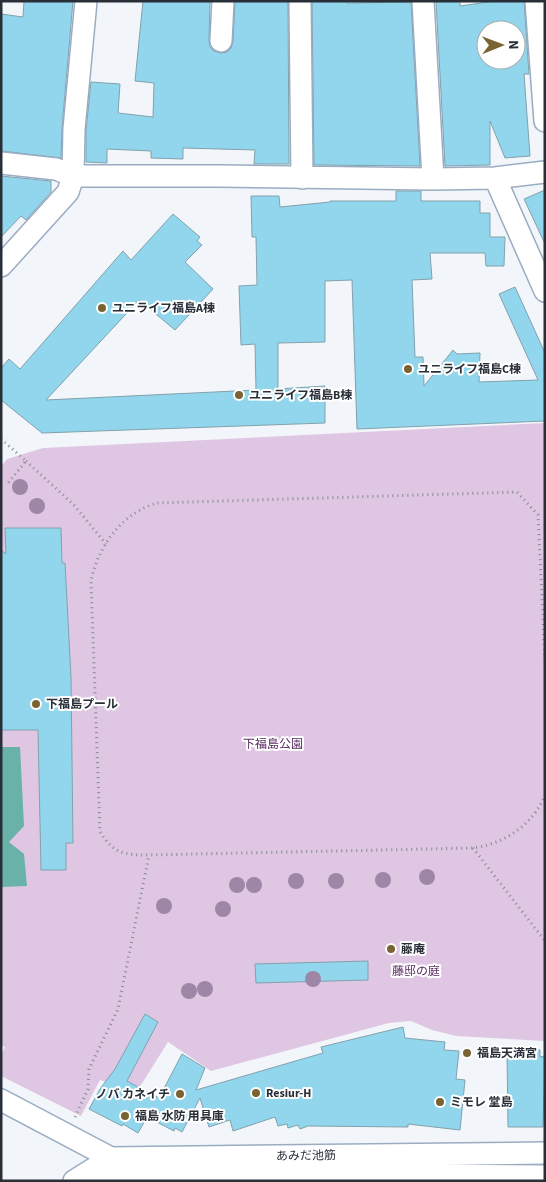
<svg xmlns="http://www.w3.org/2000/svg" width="546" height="1182" font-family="'Source Sans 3','Noto Sans JP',sans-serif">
	<rect width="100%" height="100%" fill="#f2f6fb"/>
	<!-- green -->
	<path fill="#dfc7e3" d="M545,423V1041L456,1036L432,1030L411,1021L389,1023L211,1071L168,1042L136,1093L100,1080L81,1116L1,1076V1055L5,1047L1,1045V467L7,459L43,448Z"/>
	<!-- water -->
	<path fill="#68b2aa" d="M1,747H20L24,826L9,842L24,854L27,886L1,887Z"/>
	<!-- building -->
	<path fill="#91d6ec" stroke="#82a1ac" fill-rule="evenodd" d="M24,1H73L62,128L61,158L1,151V14L23,17Z
		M143,1H210L209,41L210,47L214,51L221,53L227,52L231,48L233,42L235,1H288L289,164H254L255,150L183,148V159L151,158V151L107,149V163L86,162V130L91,82L120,84L118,113L153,117L154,83L135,81Z
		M312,1H347V3L411,2L420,166L314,165Z
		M436,1H460V6L495,1H524L529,74H524L530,156L505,158L490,121V165L445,166ZM486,30H516V60H486Z
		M1,176L51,181V192L26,220L21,216L1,237Z
		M545,190V244L524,199Z
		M396,191H421V201H480V213H490V237H505L504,266H486L485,253H430L432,279L412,280L415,357H423L424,386L453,350L457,354L480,353L479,382L538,380L499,294L515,287L545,353V421L357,429L352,280L325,281V342L278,343V389L325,386V423L42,433L1,400V368L9,359L20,369L123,251L131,260L173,214L200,237L197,241L202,245L185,262L213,289L175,330L139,300L46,400L256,390L255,344L241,345L239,286L257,285L256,237H252L251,196H279L280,207L330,202V201H396Z
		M5,528H61L62,563H65L71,678L73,843H66V870H41L38,730H1V550L6,554Z
		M368,961V980L256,983L255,964Z
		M145,1014L158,1022L127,1081L159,1098L182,1054L205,1068L196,1090L323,1053L321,1047L403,1027L405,1038L445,1042L444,1050L459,1051L456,1079L465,1080L460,1130L408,1124V1127L308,1126L300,1129L298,1125L288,1128L287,1124L278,1126L275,1117L233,1131L230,1120L209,1127L200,1098L182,1132L175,1128L174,1131L147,1117L138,1133L123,1124L122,1126L89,1109L100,1089L115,1069Z
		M540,1050V1057L545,1056L543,1127H508L507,1051Z"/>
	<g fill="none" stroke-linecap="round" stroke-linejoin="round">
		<!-- minor casing -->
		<g stroke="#9aacc2" stroke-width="24">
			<path id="minor" d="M300,1L302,178
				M423,1L433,179
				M536,1L545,121
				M221,41L223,1
				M1,163L56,169L73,176H220L433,179L495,178L545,172
				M495,178L545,291
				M1,266L68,192L73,176L74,129L86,1
				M1,1100L111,1158L123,1162
				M99,1175L117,1172L545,1176
				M74,1181L111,1158L545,1153"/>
		</g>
		<!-- path -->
		<path stroke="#858b92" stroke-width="3" stroke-dasharray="1 4" stroke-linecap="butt" d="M1,439L26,461L8,483
			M26,461L73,504L106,544
			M545,660L538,515L517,492L157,503C122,513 98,546 91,581L100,832C114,854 124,855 149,855L473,848C504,844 533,825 545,795
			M473,848L545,941
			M75,1117L88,1089L89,1069L118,1009L149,855"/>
		<!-- minor -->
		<use href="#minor" stroke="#fff" stroke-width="21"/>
	</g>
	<!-- trees -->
	<g fill="#9e86a7">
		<circle cx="20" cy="487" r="8"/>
		<circle cx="37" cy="506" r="8"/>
		<circle cx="427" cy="877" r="8"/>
		<circle cx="383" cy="880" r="8"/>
		<circle cx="296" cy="881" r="8"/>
		<circle cx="336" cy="881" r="8"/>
		<circle cx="237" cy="885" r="8"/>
		<circle cx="254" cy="885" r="8"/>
		<circle cx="164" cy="906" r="8"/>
		<circle cx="223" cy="909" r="8"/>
		<circle cx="313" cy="979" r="8"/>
		<circle cx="205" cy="989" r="8"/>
		<circle cx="189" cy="991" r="8"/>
	</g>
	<!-- markers -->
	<g fill="#796333" stroke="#fff" stroke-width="2">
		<circle cx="102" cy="308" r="5"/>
		<circle cx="408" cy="369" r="5"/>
		<circle cx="239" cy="395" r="5"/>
		<circle cx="36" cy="704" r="5"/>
		<circle cx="391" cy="949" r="5"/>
		<circle cx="467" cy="1053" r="5"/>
		<circle cx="256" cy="1093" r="5"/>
		<circle cx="180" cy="1094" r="5"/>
		<circle cx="440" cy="1102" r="5"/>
		<circle cx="125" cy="1116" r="5"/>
	</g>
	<g text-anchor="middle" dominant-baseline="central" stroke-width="4" stroke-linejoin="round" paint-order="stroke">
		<!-- poi labels -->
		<g font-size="12" font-weight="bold" fill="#282f38" stroke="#fff" text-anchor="start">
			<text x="112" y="308">ユニライフ福島A棟</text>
			<text x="418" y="369">ユニライフ福島C棟</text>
			<text x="249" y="395">ユニライフ福島B棟</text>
			<text x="46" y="704">下福島プール</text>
			<text x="401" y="949">藤庵</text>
			<text x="477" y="1053">福島天満宮</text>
			<text x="266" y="1093">Resiur-H</text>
			<text x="170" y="1094" text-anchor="end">ノバ カネイチ</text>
			<text x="450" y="1102">ミモレ 堂島</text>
			<text x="135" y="1116">福島 水防 用具庫</text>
		</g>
		<!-- park labels -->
		<g font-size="12" fill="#5a2b62" stroke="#fff">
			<text x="273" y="744">下福島公園</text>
			<text x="416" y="971">藤邸の庭</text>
		</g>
		<!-- street labels -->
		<g font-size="12" fill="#282f38" stroke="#fff">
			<text transform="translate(306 1156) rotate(-1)">あみだ池筋</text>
		</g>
	</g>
	<!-- border -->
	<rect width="546" height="1182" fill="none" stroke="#282f38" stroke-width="5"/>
	<!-- north arrow -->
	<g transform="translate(501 45) rotate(89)"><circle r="24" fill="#ffffff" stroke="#a9acaf"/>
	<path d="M0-4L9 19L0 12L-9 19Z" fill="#796333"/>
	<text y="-8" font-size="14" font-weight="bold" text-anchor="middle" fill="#282f38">N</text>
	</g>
</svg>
